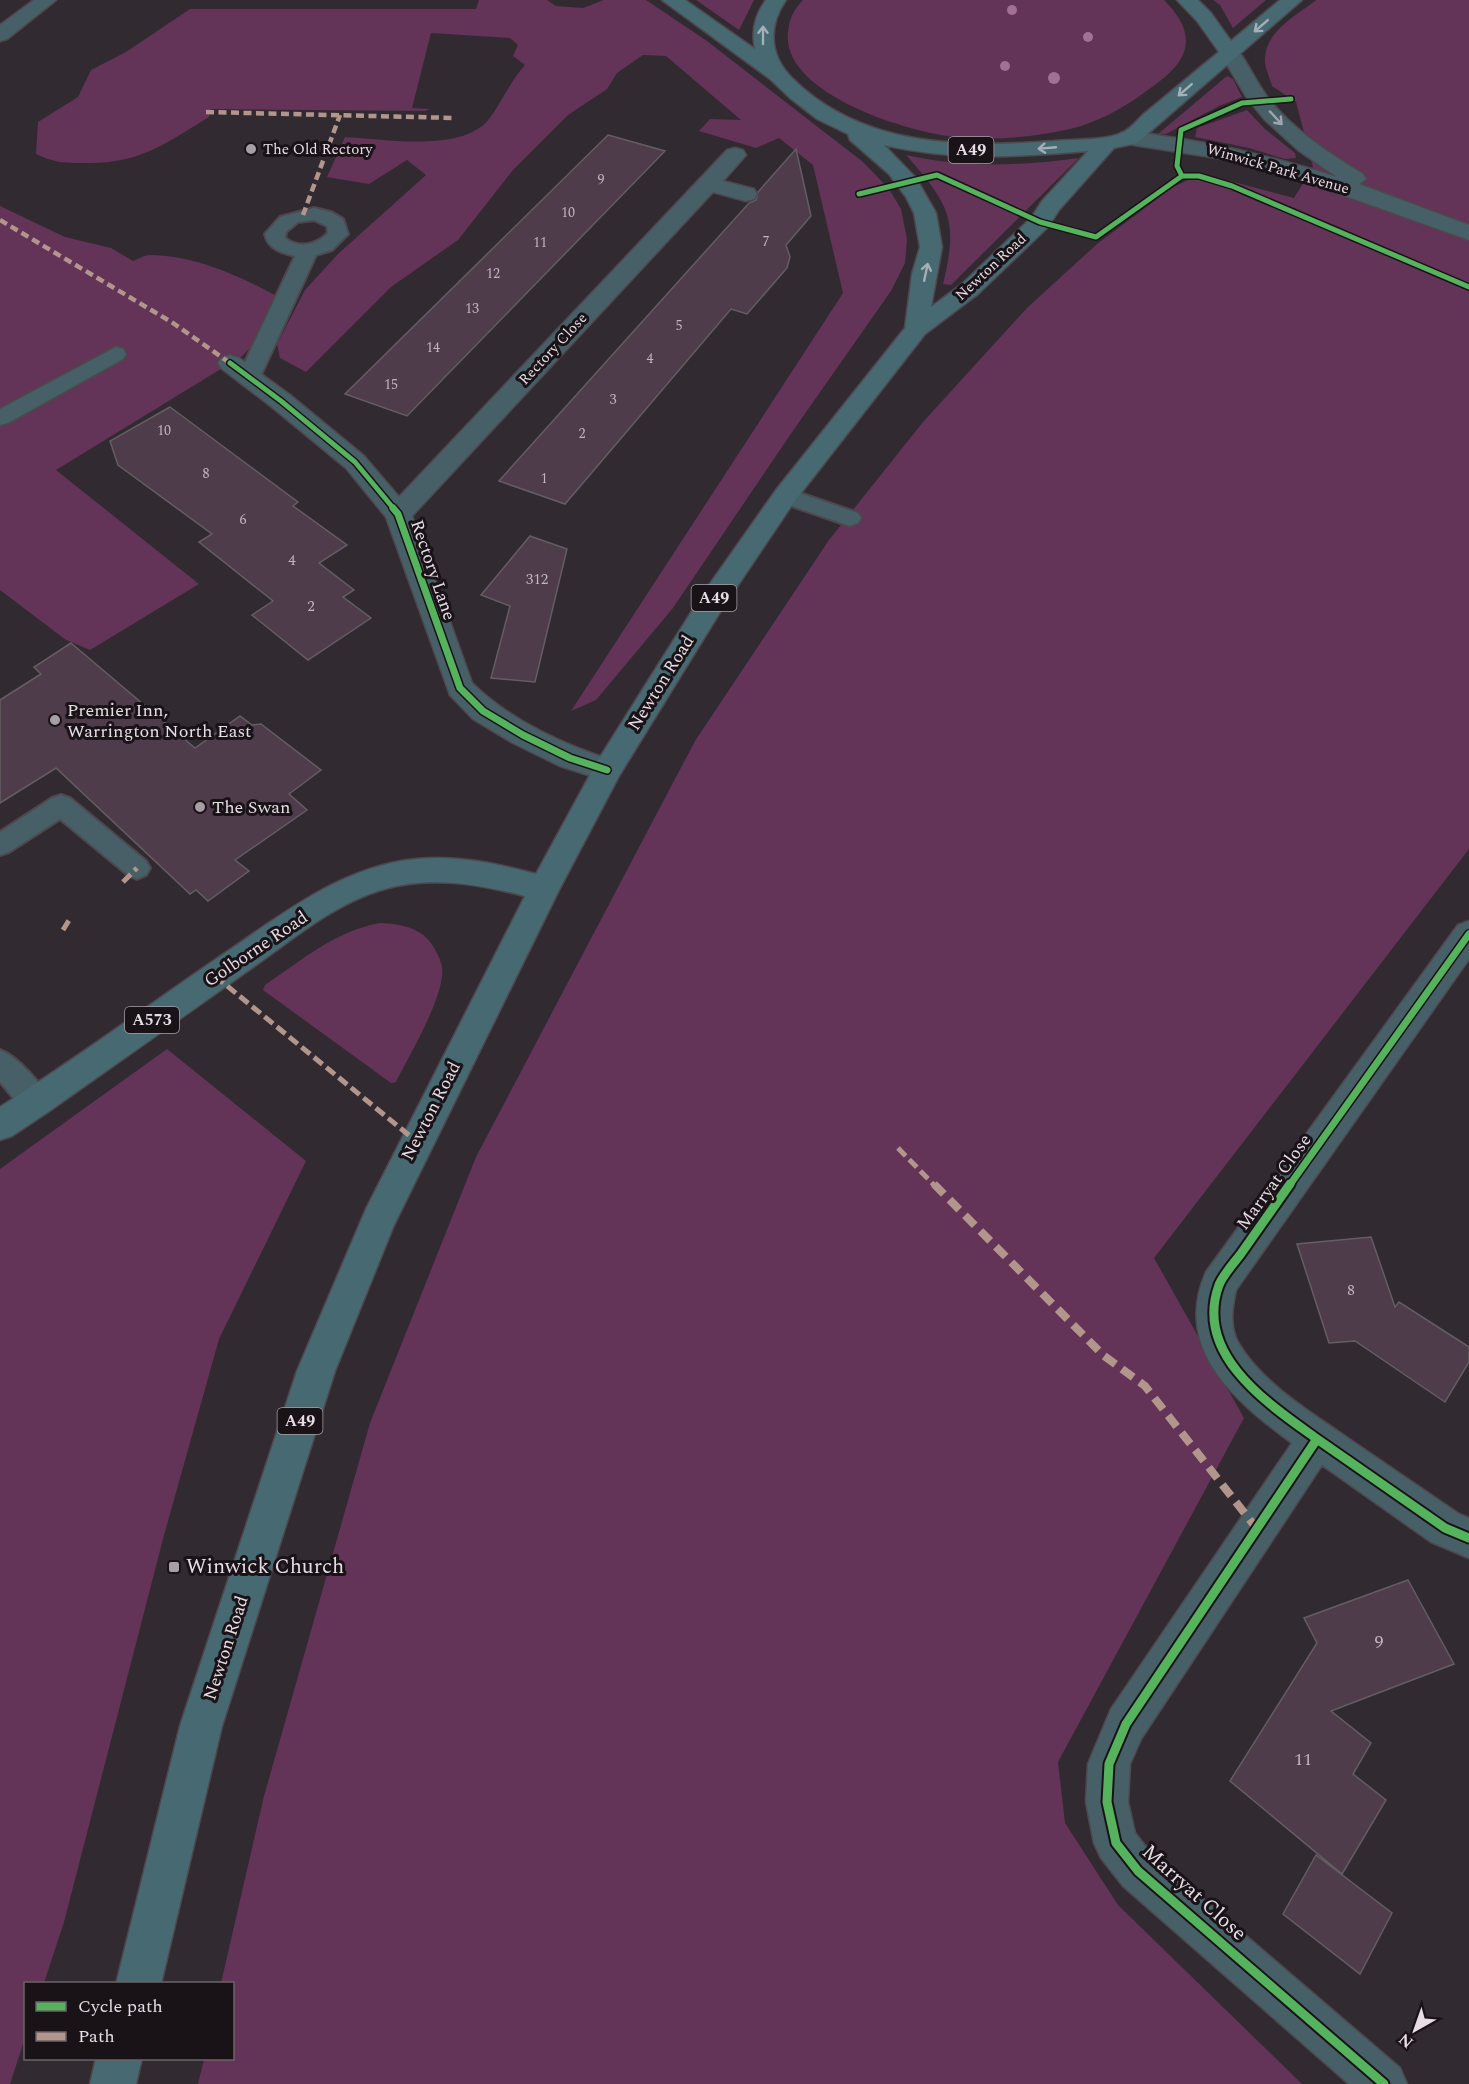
<svg xmlns="http://www.w3.org/2000/svg" width="1469" height="2084" font-family="Spectral,serif">
	<rect width="100%" height="100%" fill="#322a31"/>
	<!-- green -->
	<path fill="#633358" d="M479,0H547L556,6L583,8L604,0H646L707,41L863,162L889,189L901,209L907,239L905,263L891,291L790,435L673,608L596,700L571,711L843,293L813,165L779,138L756,148L699,131L710,119L741,120L666,56L643,55L617,73L607,89L568,115L513,170L458,240L391,287L306,372L280,358L277,344L305,290L338,254L426,175L407,160L369,184L327,177L345,137C382,139 463,153 489,119C502,102 509,83 525,65L513,56L518,45L510,38L431,33L412,108L430,109L425,111L210,109L209,117C165,144 139,164 85,163C63,163 56,163 36,154L38,122L78,97L91,70L126,52L190,9H476Z
		M696,0H754L739,30Z
		M803,0H1164C1190,26 1196,51 1165,77C1136,100 1107,120 1070,129C1031,138 988,141 948,136C902,130 781,92 788,32C789,19 794,9 803,0Z
		M1213,0H1266L1233,28L1220,5Z
		M1316,0H1469V849L1154,1258L1244,1418L1058,1762L1065,1823L1118,1905L1302,2084H198L204,2059L232,2058V1984L221,1983L264,1796L370,1423L476,1157L695,741L829,540L923,422L1027,308L1097,244L1173,187L1190,179L1230,181L1294,198L1313,167L1296,102L1272,86C1270,79 1266,70 1265,63C1263,32 1296,16 1316,0Z
		M1227,76L1233,79L1242,97L1219,106L1166,134H1158Z
		M1247,110L1265,129L1295,153L1296,158L1285,159L1249,148L1195,137L1197,128Z
		M906,155C964,168 1021,166 1079,158L951,285L943,284C959,219 949,204 906,155Z
		M0,206L65,237L111,248L133,261C138,259 145,255 150,255C194,255 243,277 280,298L256,342L242,356L56,470L199,584L90,650L66,640L0,590Z
		M380,923C401,924 421,927 433,946C436,951 441,960 442,967C446,994 409,1056 396,1082L391,1083L263,990L265,985C302,960 335,931 380,923Z
		M167,1049L306,1161L219,1339L163,1539L64,1922L44,1983L26,1984L25,2038L10,2084H0V1169Z"/>
	<!-- building -->
	<path fill="#4e3c4a" stroke="#645d62" stroke-width="1.5" d="M608,135L665,151L407,416L345,394Z
		M796,149L811,216L786,245L790,257L787,268L747,314L731,309L565,504L499,481L749,203L756,200L758,192Z
		M170,407L298,502L293,506L347,545L319,563L354,590L343,597L371,618L308,660L252,615L273,601L199,542L212,534L118,465L110,441Z
		M530,536L567,549L535,682L491,678L510,606L481,595Z
		M71,643L195,748L240,716L252,725L261,724L321,770L289,794L307,810L235,860L249,871L208,901L196,890L190,894L56,768L0,803V700L41,674L34,667Z
		M1371,1237L1395,1307L1399,1302L1469,1347V1362L1445,1402L1355,1341L1329,1343L1297,1244Z
		M1408,1580L1454,1664L1331,1711L1371,1743L1353,1774L1386,1800L1342,1874L1230,1781L1317,1643L1304,1618Z
		M1316,1855L1392,1913L1360,1974L1283,1914Z"/>
	<g fill="none" stroke-linecap="round" stroke-linejoin="round">
		<!-- lane casing -->
		<g stroke="#4e474d" stroke-width="4">
			<path id="lane" d="M314,208L331,212L343,219L348,234L332,250L316,255L260,377L256,382L249,384L242,382L238,377L295,256C282,253 268,249 265,234L280,217ZM314,220L327,226L328,233C316,245 299,249 285,238L286,232L298,222Z
				M116,347L123,349L126,354L123,359L8,423L0,425V409Z
				M785,488L858,513L861,518L858,523L850,526L777,501L774,496L777,491Z
				M61,795L70,798L146,861L150,868L146,875L137,879L128,875L60,819L9,852L0,855V832L52,798Z
				M0,1050C17,1056 43,1085 51,1102L46,1111C24,1119 14,1097 0,1082Z"/>
		</g>
		<!-- street casing -->
		<g stroke="#4e474d" stroke-width="3">
			<path id="street" d="M34,0H56L7,39L0,41V25Z
				M1230,47L1237,49C1249,65 1257,84 1269,99C1294,131 1329,153 1363,174L1366,179L1359,184L1469,225V240L1295,178L1217,158L1121,143L1118,138L1121,133C1135,130 1149,134 1162,136C1222,144 1280,159 1337,177L1298,150L1265,120L1247,98L1220,53L1223,49Z
				M735,148L743,150L746,155L723,181L754,189L757,194L754,199L746,201L713,192L412,516L472,683C512,722 565,745 617,762L622,770L617,778L607,781L560,766L513,743L473,719L450,695L386,517L346,468L272,407L221,368L218,363L221,358L230,355L239,358L290,395L364,456L399,497L727,150Z
				M1469,921V959L1236,1290C1232,1308 1229,1327 1239,1344C1264,1385 1311,1412 1349,1439C1386,1464 1422,1489 1459,1514L1469,1518V1558L1431,1542L1322,1465L1141,1739L1130,1764L1128,1802L1135,1833L1153,1856L1400,2068L1407,2084H1349L1123,1886L1101,1858L1094,1843L1086,1802L1088,1764L1111,1709L1292,1443C1236,1402 1172,1349 1206,1272L1458,925Z"/>
		</g>
		<!-- primary casing -->
		<g stroke="#4e474d" stroke-width="3">
			<path id="primary" d="M662,0H685L755,49C751,31 755,15 766,0H786C768,26 769,55 792,78C861,147 962,148 1053,141C1072,139 1104,141 1121,133C1130,130 1138,119 1145,113C1170,93 1194,72 1219,52L1197,21L1177,0H1198L1211,13L1231,41L1280,0H1302L1137,143L1114,148L1059,210L1048,227L978,294L925,334L794,502L722,609L619,776L559,890L394,1225L335,1371L222,1726L161,1984H116L180,1726L297,1371L366,1209L525,896C478,884 429,875 381,890C332,905 291,941 249,970C182,1018 115,1065 48,1112L12,1136L0,1140V1107C77,1058 150,1004 225,953C281,915 334,873 401,861C447,853 492,862 536,874L597,762L702,595L776,490L905,328L912,274L920,247L914,213L906,197L889,174L850,140L848,134L817,119L790,98L770,79ZM884,145C952,161 1019,157 1088,151L1042,201L1031,218L962,284L931,307L942,247L936,213L916,178Z
				M96,2058H142L136,2084H90Z"/>
		</g>
		<!-- lane -->
		<use href="#lane" fill="#476067" fill-rule="evenodd"/>
		<!-- street -->
		<use href="#street" fill="#476067" fill-rule="evenodd"/>
		<!-- primary -->
		<use href="#primary" fill="#466972" fill-rule="evenodd"/>
		<!-- quiet-far2 -->
		<path stroke="#b2968c" stroke-width="4.5" stroke-dasharray="8 4.5" stroke-linecap="butt" d="M206,112L455,118
			M303,215L340,115
			M0,220L173,323L230,363"/>
		<!-- quiet-far1 -->
		<path stroke="#b2968c" stroke-width="5" stroke-dasharray="11 5" stroke-linecap="butt" d="M123,882L137,868
			M63,930L71,917
			M215,976L416,1141
			M898,1148L935,1186"/>
		<!-- quiet -->
		<path stroke="#b2968c" stroke-width="8" stroke-dasharray="14 8" stroke-linecap="butt" d="M934,1184L1103,1355L1145,1386L1257,1529"/>
		<!-- cycleway-far2 casing -->
		<g stroke="#191317" stroke-width="8">
			<path id="cycleway-far2" d="M1182,176L1177,166L1181,130L1242,103L1291,99
				M859,194L937,175L1040,222L1096,237L1182,176H1199L1232,186L1469,287
				M230,363L281,401L355,462L394,509"/>
		</g>
		<!-- cycleway-far1 casing -->
		<g stroke="#191317" stroke-width="10">
			<path id="cycleway-far1" d="M393,508L398,514L460,688L483,711L523,735L570,758L607,770
				M1289,1186L1469,934"/>
		</g>
		<!-- cycleway casing -->
		<g stroke="#191317" stroke-width="13">
			<path id="cycleway" d="M1290,1184C1273,1208 1257,1231 1240,1255C1233,1264 1223,1275 1219,1285C1193,1355 1270,1405 1317,1439
				M1384,2084L1138,1871L1116,1843L1107,1802L1109,1764L1126,1724L1317,1439L1445,1528L1469,1538"/>
		</g>
		<!-- cycleway-far2 -->
		<use href="#cycleway-far2" stroke="#56b35d" stroke-width="5"/>
		<!-- cycleway-far1 -->
		<use href="#cycleway-far1" stroke="#56b35d" stroke-width="7"/>
		<!-- cycleway -->
		<use href="#cycleway" stroke="#56b35d" stroke-width="9"/>
	</g>
	<!-- trees -->
	<g fill="#a26f95">
		<circle cx="1012" cy="10" r="5"/>
		<circle cx="1088" cy="37" r="5"/>
		<circle cx="1005" cy="66" r="5"/>
		<circle cx="1054" cy="78" r="6"/>
	</g>
	<!-- one-way arrows -->
	<defs><path id="oneway-shaft" d="M-6 0H5M1.5-3L5.5 0L1.5 3" fill="none" stroke-width="1.6" stroke-linecap="round" stroke-linejoin="round" transform="scale(1.5)"/></defs>
	<g stroke="#a7afb6">
		<use href="#oneway-shaft" transform="translate(1261 26) rotate(139)"/>
		<use href="#oneway-shaft" transform="translate(763 35) rotate(-90)"/>
		<use href="#oneway-shaft" transform="translate(1185 90) rotate(139)"/>
		<use href="#oneway-shaft" transform="translate(1047 148) rotate(175)"/>
		<use href="#oneway-shaft" transform="translate(926 272) rotate(-78)"/>
	</g>
	<use stroke="#9fa5ac" href="#oneway-shaft" transform="translate(1276 118) rotate(47)"/>
	<!-- markers -->
	<g fill="#a89ea5" stroke="#191317" stroke-width="2">
		<circle cx="251" cy="149" r="6"/>
		<circle cx="55" cy="720" r="6"/>
		<circle cx="200" cy="807" r="6"/>
		<rect x="168" y="1561" width="12" height="12" rx="3"/>
	</g>
	<g text-anchor="middle" dominant-baseline="central" stroke-width="6" stroke-linejoin="round" paint-order="stroke">
		<!-- far-number labels -->
		<g font-size="14" fill="#c1b5be">
			<text x="601" y="179">9</text>
			<text x="568" y="212">10</text>
			<text x="766" y="241">7</text>
			<text x="540" y="242">11</text>
			<text x="493" y="273">12</text>
			<text x="472" y="308">13</text>
			<text x="679" y="325">5</text>
			<text x="433" y="347">14</text>
			<text x="650" y="358">4</text>
			<text x="391" y="384">15</text>
			<text x="613" y="399">3</text>
			<text x="164" y="430">10</text>
			<text x="582" y="433">2</text>
			<text x="206" y="473">8</text>
			<text x="544" y="478">1</text>
			<text x="243" y="519">6</text>
		</g>
		<!-- far-poi labels -->
		<g font-size="15" fill="#e7dde4" stroke="#191317" text-anchor="start">
			<text x="263" y="149">The Old Rectory</text>
		</g>
		<!-- far-street labels -->
		<g font-size="15" fill="#e7dde4" stroke="#191317">
			<text transform="translate(1278 169) rotate(16)">Winwick Park Avenue</text>
			<text transform="translate(991 267) rotate(-43)">Newton Road</text>
			<text transform="translate(553 349) rotate(-47)">Rectory Close</text>
		</g>
		<!-- number labels -->
		<g font-size="15" fill="#c1b5be">
			<text x="292" y="560">4</text>
			<text x="537" y="579">312</text>
			<text x="311" y="606">2</text>
			<text x="1351" y="1290">8</text>
		</g>
		<!-- shield labels -->
		<g fill="#191317" stroke="#a9a0a6" stroke-width="1.5">
			<rect x="948.5" y="137" width="45" height="26" rx="4.5"/>
			<rect x="691.5" y="585" width="45" height="26" rx="4.5"/>
			<rect x="125" y="1007" width="54" height="26" rx="4.5"/>
			<rect x="277.5" y="1408" width="45" height="26" rx="4.5"/>
		</g>
		<g font-size="16" font-weight="bold" fill="#e7dde4">
			<text x="971" y="150">A49</text>
			<text x="714" y="598">A49</text>
			<text x="152" y="1020">A573</text>
			<text x="300" y="1421">A49</text>
		</g>
		<!-- street labels -->
		<g font-size="18" fill="#e7dde4" stroke="#191317">
			<text transform="translate(433 570) rotate(71)">Rectory Lane</text>
			<text transform="translate(661 683) rotate(-58)">Newton Road</text>
			<text transform="translate(256 949) rotate(-34)">Golborne Road</text>
			<text transform="translate(431 1111) rotate(-63)">Newton Road</text>
			<text transform="translate(1274 1182) rotate(-54)">Marryat Close</text>
			<text transform="translate(226 1648) rotate(-72)">Newton Road</text>
		</g>
		<!-- poi labels -->
		<g font-size="18" fill="#e7dde4" stroke="#191317" text-anchor="start">
			<text x="67" y="710">Premier Inn,<tspan x="67" dy="21">Warrington North East</tspan></text>
			<text x="212" y="807">The Swan</text>
		</g>
		<!-- near-number labels -->
		<g font-size="18" fill="#c1b5be">
			<text x="1379" y="1641">9</text>
			<text x="1303" y="1759">11</text>
		</g>
		<!-- near-poi labels -->
		<g font-size="21" fill="#e7dde4" stroke="#191317" text-anchor="start">
			<text x="186" y="1567">Winwick Church</text>
		</g>
		<!-- near-street labels -->
		<g font-size="21" fill="#e7dde4" stroke="#191317">
			<text transform="translate(1194 1893) rotate(42)">Marryat Close</text>
		</g>
	</g>
	<!-- legend -->
	<rect x="24" y="1982" width="210" height="78" fill="#191317" stroke="#6b6469" stroke-width="1.5"/>
	<rect x="36" y="2002" width="30" height="9" fill="#56b35d" stroke="#6b6469" stroke-width="1.5"/>
	<text x="78" y="2012" font-size="18" fill="#e7dde4">Cycle path</text>
	<rect x="36" y="2032" width="30" height="9" fill="#b2968c" stroke="#6b6469" stroke-width="1.5"/>
	<text x="78" y="2042" font-size="18" fill="#e7dde4">Path</text>
	<!-- north arrow -->
	<g transform="translate(1415 2030) rotate(220)" stroke="#191317" stroke-width="4.5" paint-order="stroke">
	<path d="M0-4.5L10 22L0 15L-10 22Z" fill="#e7dde4"/>
	<text y="-9" font-size="16" font-weight="bold" text-anchor="middle" fill="#e7dde4">N</text>
	</g>
</svg>
